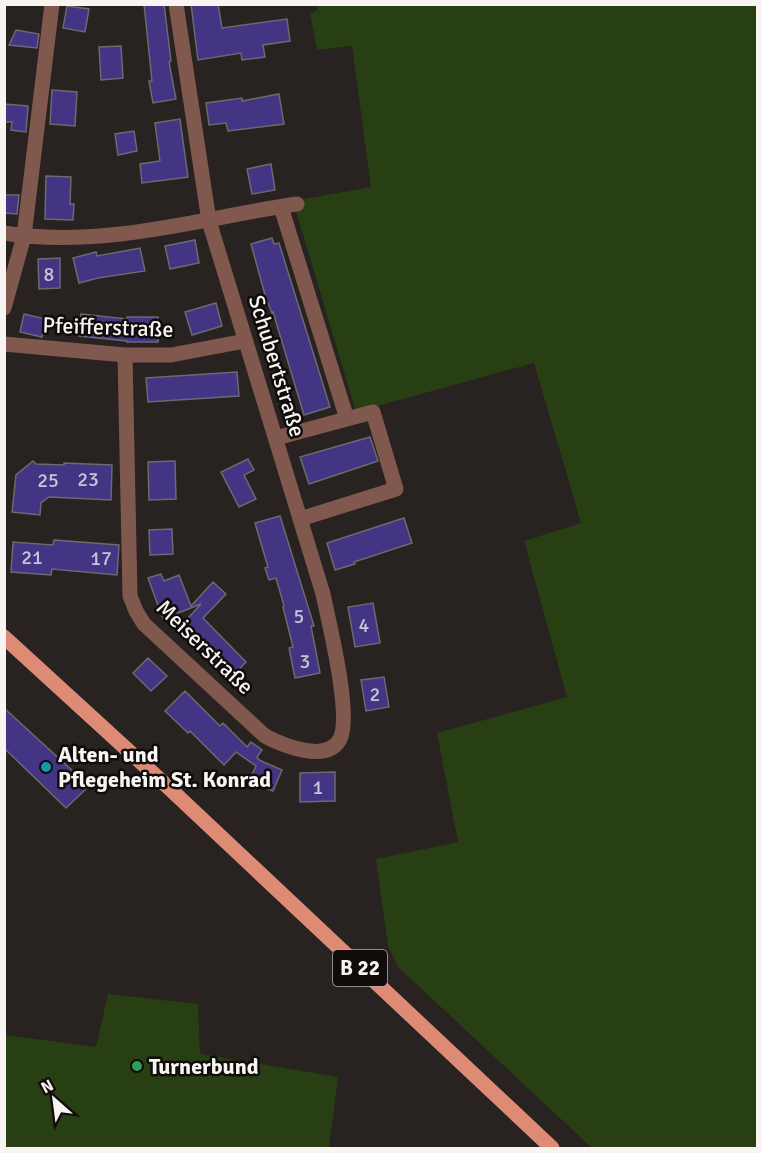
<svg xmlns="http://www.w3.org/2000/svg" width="762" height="1153" font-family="Signika,sans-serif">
	<rect width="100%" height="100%" fill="#282220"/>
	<!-- green -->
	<path fill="#283e13" d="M317,5H757V1148H592L398,967L388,946L376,859L458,842L437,733L567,697L524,541L581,523L534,363L356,412L293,201L371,187L352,46L317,50L310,14L318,10Z
		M108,994L198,1004L200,1054L338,1077L329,1148H5V1035L96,1047Z"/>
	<!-- building -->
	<path fill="#433583" stroke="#6a6a70" stroke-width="1.5" d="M144,4H164L171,61L169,62L176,99L153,103L149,81H152Z
		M191,4H218L222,28L287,19L290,41L263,45L265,57L242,60L241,53L198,60Z
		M67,6L89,9L85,32L63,28Z
		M16,30L39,34L37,48L9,45Z
		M121,46L123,78L101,80L99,47Z
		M52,90L77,92L75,126L50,124Z
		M279,94L284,124L228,131L226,123L209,125L206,103L242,98V101Z
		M4,104L28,106L26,132L11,130L12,122H4Z
		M180,119L188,177L142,183L140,164L160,161L155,123Z
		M134,131L137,151L118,155L115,134Z
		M271,164L275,190L252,194L247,169Z
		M46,176L71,177L70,204H74L73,220L45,219Z
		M4,195H19L17,214L4,213Z
		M272,238L274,244L279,243L330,407L304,415L273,312L272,313L265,295L251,244Z
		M195,240L199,263L170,269L165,246Z
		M140,248L145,271L98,278L79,283L73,258L96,252L97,256Z
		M60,258V288L39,289L38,259Z
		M216,303L222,326L192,335L185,312Z
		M24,314L46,319L42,337L20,332Z
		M81,314L127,319V317H158V342H127V341L79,336Z
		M237,372L239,396L148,402L146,378Z
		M370,437L378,461L309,484L300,457Z
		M248,459L254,470L244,475L256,499L239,507L221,472Z
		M33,461L36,464L64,465V463L112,465L111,500L49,497L41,503L40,515L12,512L16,475Z
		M175,461L176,499L149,500L148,462Z
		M280,516L314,626H311L320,673L295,678L289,648L293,647L283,607L284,606L276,578L269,580L265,568L268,567L255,523Z
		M404,518L412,543L354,562L355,564L335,570L327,543Z
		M172,529L173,554L150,555L149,530Z
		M54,540L119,545L117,575L52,569L51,575L11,572L13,542L53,545Z
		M161,574L164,581L179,575L191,606L213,582L226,594L203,618L246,662L230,679L177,630L201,604L163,619L148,578Z
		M373,603L380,643L355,647L348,607Z
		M148,658L167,676L151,691L133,673Z
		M384,677L389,707L366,711L361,680Z
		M185,691L220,726L223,723L247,747L251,742L262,750L257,757L259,760L282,770L273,791L249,781L256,766L236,752L224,765L190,731L188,733L165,711Z
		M4,708L89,786L66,808L4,748Z
		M335,772V801L300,802V773Z"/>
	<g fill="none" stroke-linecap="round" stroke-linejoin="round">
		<!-- minor -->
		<path stroke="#81584e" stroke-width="15" d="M281,207L347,419
			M4,233C103,249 201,218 297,204
			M4,308L24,236L52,4
			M4,344L125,355H171L245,341
			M125,355L130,596L136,611L144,624L265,736C282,745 327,764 340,739C352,715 329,623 323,594L209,221L176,4
			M276,438L373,412L396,489L300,519"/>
		<!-- major -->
		<path stroke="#de8b75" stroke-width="15" d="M4,637L168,787L552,1148"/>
	</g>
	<!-- markers -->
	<circle fill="#0f9aa8" stroke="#0f0c0b" stroke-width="2" cx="46" cy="767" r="6"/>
	<circle fill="#2e9e5b" stroke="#0f0c0b" stroke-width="2" cx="137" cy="1066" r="6"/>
	<g text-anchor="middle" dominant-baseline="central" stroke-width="5" stroke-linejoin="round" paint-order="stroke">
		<!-- number labels -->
		<g font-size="20" fill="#cac4d6">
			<text x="49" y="274">8</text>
			<text x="88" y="479">23</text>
			<text x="48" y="480">25</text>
			<text x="32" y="557">21</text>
			<text x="101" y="558">17</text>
			<text x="299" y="616">5</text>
			<text x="364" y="625">4</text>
			<text x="305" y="661">3</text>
			<text x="375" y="694">2</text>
			<text x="318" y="787">1</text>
		</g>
		<!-- shield labels -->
		<rect fill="#0f0c0b" stroke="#b1aead" stroke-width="1.5" x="333" y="950" width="54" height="36" rx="4.5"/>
		<g font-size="21" font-weight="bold" fill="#f7f4f2">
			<text x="360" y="968">B 22</text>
		</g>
		<!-- street labels -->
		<g font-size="22" fill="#f7f4f2" stroke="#0f0c0b">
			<text transform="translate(108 327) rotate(2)">Pfeifferstraße</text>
			<text transform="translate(277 366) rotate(73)">Schubertstraße</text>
			<text transform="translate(205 647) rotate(44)">Meiserstraße</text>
		</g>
		<!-- poi labels -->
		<g font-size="22" font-weight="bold" fill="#f7f4f2" stroke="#0f0c0b" text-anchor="start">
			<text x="58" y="754">Alten- und<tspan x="58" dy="25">Pflegeheim St. Konrad</tspan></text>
			<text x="149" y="1066">Turnerbund</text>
		</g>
	</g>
	<!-- border -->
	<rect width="762" height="1153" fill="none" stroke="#f7f4f2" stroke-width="12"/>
	<!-- north arrow -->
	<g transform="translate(54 1099) rotate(332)" stroke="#0f0c0b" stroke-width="4.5" paint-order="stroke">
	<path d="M0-4.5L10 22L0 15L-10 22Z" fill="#f7f4f2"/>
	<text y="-9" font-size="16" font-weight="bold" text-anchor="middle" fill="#f7f4f2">N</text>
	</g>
</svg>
